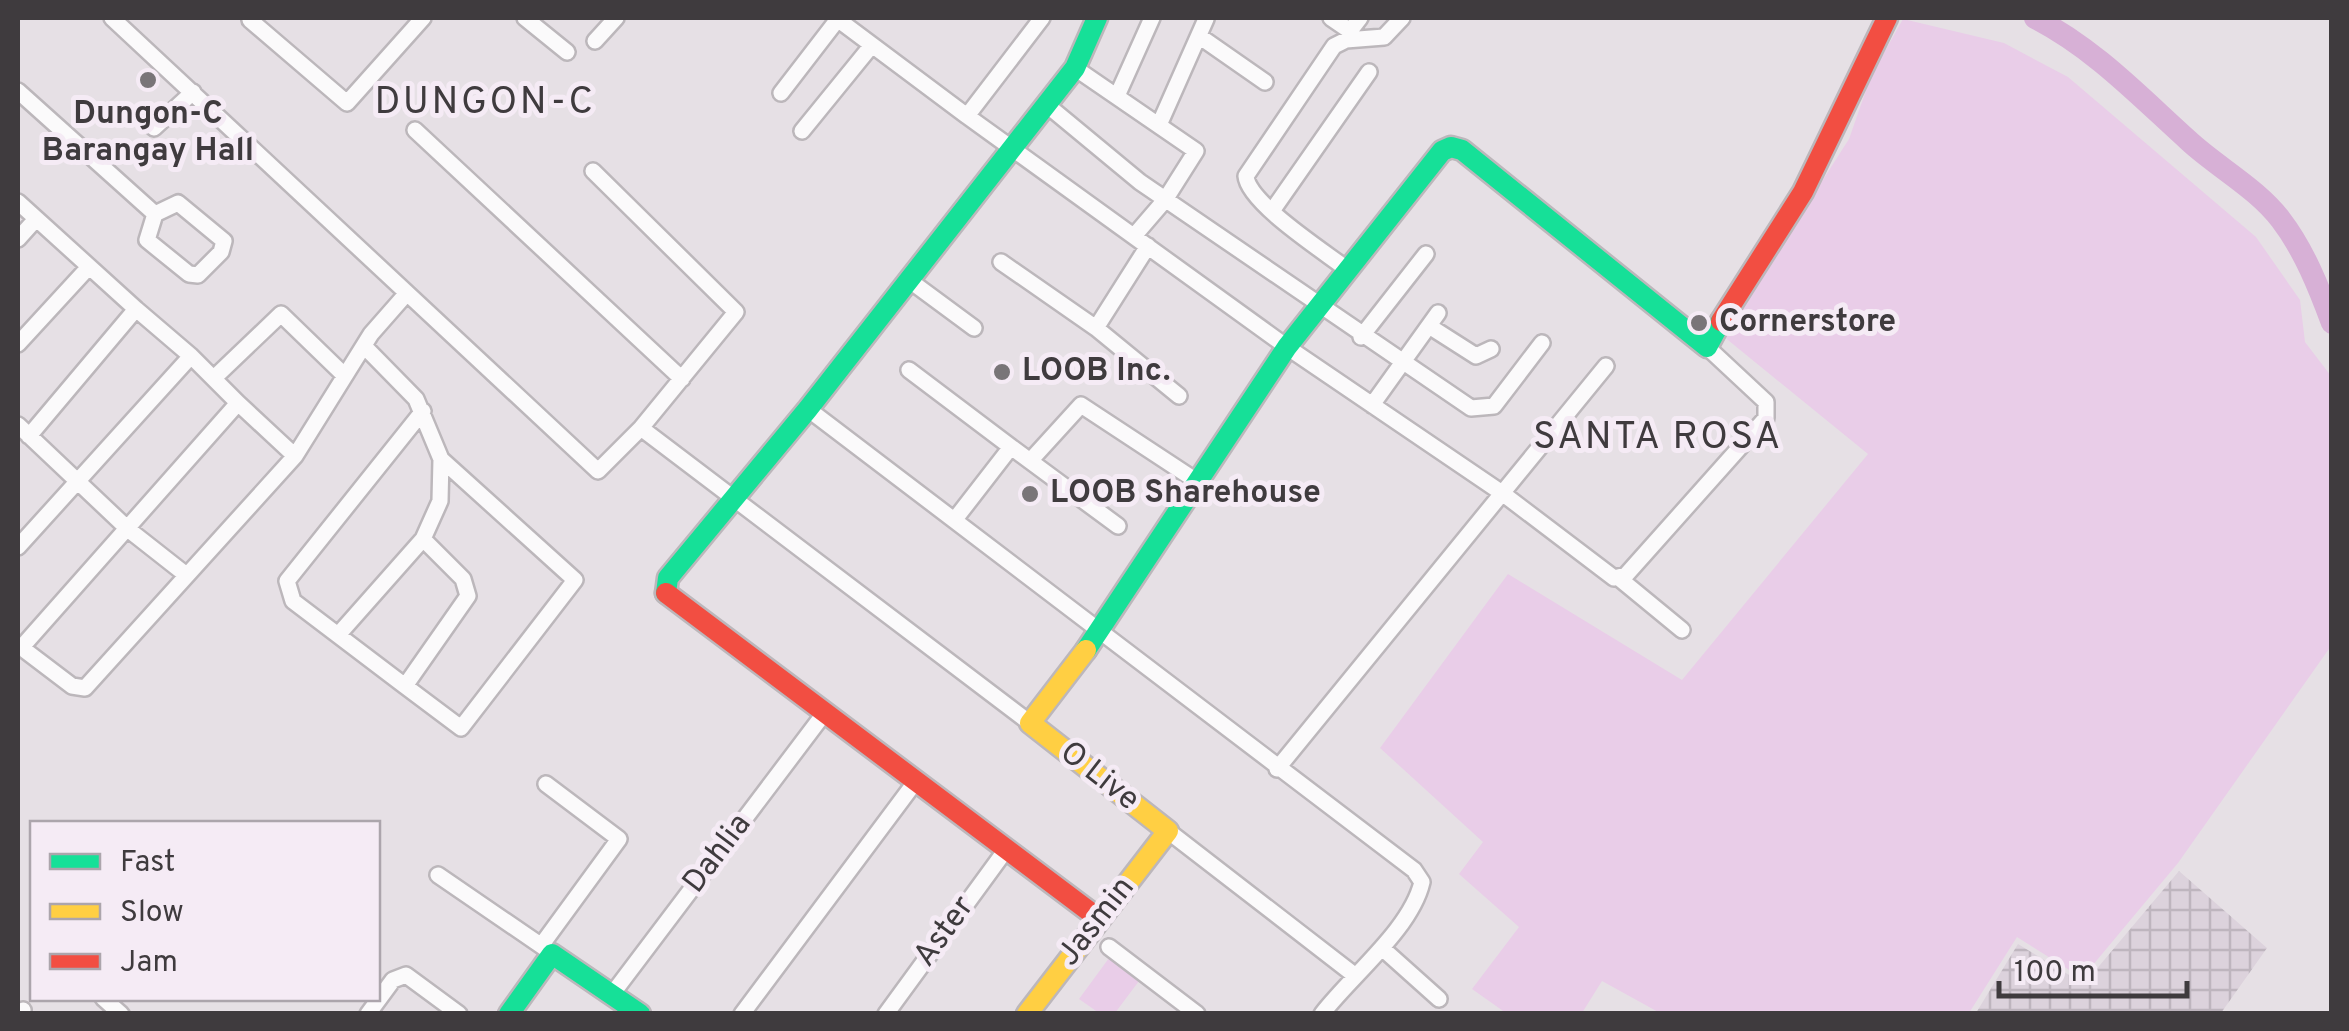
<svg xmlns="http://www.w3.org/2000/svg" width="2349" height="1031" font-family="Overpass,sans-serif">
	<defs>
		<pattern id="industrial-grid" width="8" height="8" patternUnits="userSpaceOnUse" patternTransform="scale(2.5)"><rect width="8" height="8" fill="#dcd2dc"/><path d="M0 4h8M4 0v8" fill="none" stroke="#beb5be"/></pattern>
	</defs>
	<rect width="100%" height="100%" fill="#e6e0e5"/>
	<!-- industrial -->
	<path fill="url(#industrial-grid)" d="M2179,871L2267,948L2221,1013H1976L2018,944L2084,984Z"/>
	<!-- green -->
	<path fill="#e9cde8" d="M1903,19L2004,43L2068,77L2256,237L2300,300L2305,342L2331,376V646L2178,863L2082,978L2017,937L1969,1013H1660L1602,981L1582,1013H1506L1472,989L1519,927L1459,874L1483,842L1380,748L1508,574L1682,680L1868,454L1723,336L1849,139L1871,76Z
		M1112,954L1142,977L1115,1013H1099L1079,999Z"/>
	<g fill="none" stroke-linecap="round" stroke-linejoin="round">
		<!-- river -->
		<path stroke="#d7b0d6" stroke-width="22" d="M2035,18C2095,49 2139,96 2189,141C2217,167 2258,189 2281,220C2304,250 2319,288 2332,323"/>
		<!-- street casing -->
		<g stroke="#bcb7bb" stroke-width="20">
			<path id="street" d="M112,18L598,471L641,428L736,312L593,171
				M525,18L567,52
				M836,18L967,116
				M1042,18L967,116L1287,347L1502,493L1614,578L1626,575L1766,418V402L1707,347
				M1331,18L1350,31L1360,18
				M250,20L347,103L423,18
				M1199,36L1265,82
				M595,41L616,18
				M1075,68L1196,151L1165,200L1134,236
				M18,91L155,214
				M781,93L838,19
				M1117,96L1152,18
				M1047,105L1140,182L1471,408L1494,406L1542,343
				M1159,125L1206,19
				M154,128L193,92
				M415,130L682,379
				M802,131L872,45
				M18,202L136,309
				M178,203L224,241L221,252L198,275L189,274L147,240L155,214Z
				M1272,211L1369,72
				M18,239L36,219
				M1001,262L1096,328L1179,396
				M1348,270C1325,252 1248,203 1246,176L1334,46L1346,40L1384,37L1402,18
				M909,280L974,328
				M1429,326L1476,356L1491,349
				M1096,328L1148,246
				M1361,337L1426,254
				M18,344L87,269
				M364,346L416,399L441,459
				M909,370L1011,447
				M214,378L281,314L344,375
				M238,403L295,456
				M1372,405L1438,313
				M808,409L1414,870L1422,882C1411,929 1352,975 1322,1014
				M18,425L129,530L185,574
				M641,428L1030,723
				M441,459L575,580L461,728L405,686L468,596L463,579L423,539L440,501Z
				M1030,461L1081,405L1198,482
				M956,518L1011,447L1118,526
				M18,547L191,356L136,309L29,436
				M1620,579L1682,630
				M338,635L423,539
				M18,645L72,686L85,688L295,456L371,334L407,293
				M21,648L238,403L191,356
				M405,686L293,601L287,581L423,411
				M1277,769L1606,366
				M1168,831L1353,974
				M438,875L549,951
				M543,943L619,839L546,784
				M1109,947L1197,1014
				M1382,948L1439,999
				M613,993L823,715
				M103,998L121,1014
				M21,1014L23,1010
				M368,1014L393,980L406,975L459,1014
				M742,1014L916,781
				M886,1014L1005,851"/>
		</g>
		<!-- fast casing -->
		<g stroke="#bcb7bb" stroke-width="25">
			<path id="fast" d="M666,593L668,578L808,409L1075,68L1097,18
				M1086,650L1287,347L1442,151L1451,147L1462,150L1707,347L1721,321
				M509,1014L552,954L640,1014"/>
		</g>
		<!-- slow casing -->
		<g stroke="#bcb7bb" stroke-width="25">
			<path id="slow" d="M1027,1014L1168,831L1030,723L1086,650"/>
		</g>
		<!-- jam casing -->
		<g stroke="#bcb7bb" stroke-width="25">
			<path id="jam" d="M1721,321L1803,192L1887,18
				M666,593L1098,918"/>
		</g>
		<!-- street -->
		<use href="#street" stroke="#fbfafb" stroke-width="15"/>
		<!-- fast -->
		<use href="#fast" stroke="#16e098" stroke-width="20"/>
		<!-- slow -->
		<use href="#slow" stroke="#ffcf43" stroke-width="20"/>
		<!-- jam -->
		<use href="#jam" stroke="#f24e42" stroke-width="20"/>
	</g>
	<!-- markers -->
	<g fill="#797578" stroke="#f5ebf5" stroke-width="4">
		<circle cx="148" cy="80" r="10"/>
		<circle cx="1699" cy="323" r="10"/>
		<circle cx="1002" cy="372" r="10"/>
		<circle cx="1030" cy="494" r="10"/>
	</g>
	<g text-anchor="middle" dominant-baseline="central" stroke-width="10" stroke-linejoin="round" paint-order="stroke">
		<!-- poi labels -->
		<g font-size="32" font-weight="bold" fill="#3f3b3e" stroke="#f5ebf5" text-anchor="start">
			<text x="148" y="115" text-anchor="middle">Dungon-C<tspan x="148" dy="37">Barangay Hall</tspan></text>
			<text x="1719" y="323">Cornerstore</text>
			<text x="1022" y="372">LOOB Inc.</text>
			<text x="1050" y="494">LOOB Sharehouse</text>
		</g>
		<!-- street labels -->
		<g font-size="32" fill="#3f3b3e" stroke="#f5ebf5">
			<text transform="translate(1099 777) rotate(38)">O Live</text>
			<text transform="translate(718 854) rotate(-53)">Dahlia</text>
			<text transform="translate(1097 922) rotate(-52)">Jasmin</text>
			<text transform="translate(945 932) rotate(-54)">Aster</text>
		</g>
		<!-- quarter labels -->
		<g font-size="38" letter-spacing="2.5" fill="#3f3b3e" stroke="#f5ebf5">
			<text x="485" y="103">DUNGON-C</text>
			<text x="1658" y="438">SANTA ROSA</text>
		</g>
	</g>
	<!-- border -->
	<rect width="2349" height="1031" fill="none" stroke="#3f3b3e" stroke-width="40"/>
	<!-- legend -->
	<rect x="30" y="821" width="350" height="180" fill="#f5ebf5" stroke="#aca5ac" stroke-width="2.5"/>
	<rect x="50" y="854" width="50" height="15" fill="#16e098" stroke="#aca5ac" stroke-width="2.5"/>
	<text x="120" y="871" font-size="30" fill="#3f3b3e">Fast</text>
	<rect x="50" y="904" width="50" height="15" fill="#ffcf43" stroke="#aca5ac" stroke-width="2.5"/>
	<text x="120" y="921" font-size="30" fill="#3f3b3e">Slow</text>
	<rect x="50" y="954" width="50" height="15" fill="#f24e42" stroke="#aca5ac" stroke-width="2.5"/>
	<text x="120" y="971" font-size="30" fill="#3f3b3e">Jam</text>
	<!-- scale -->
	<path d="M1999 981v15h188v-15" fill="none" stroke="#3f3b3e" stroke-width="5"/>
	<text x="2014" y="981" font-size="30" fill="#3f3b3e" stroke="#f5ebf5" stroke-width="8" paint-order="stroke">100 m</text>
</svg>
